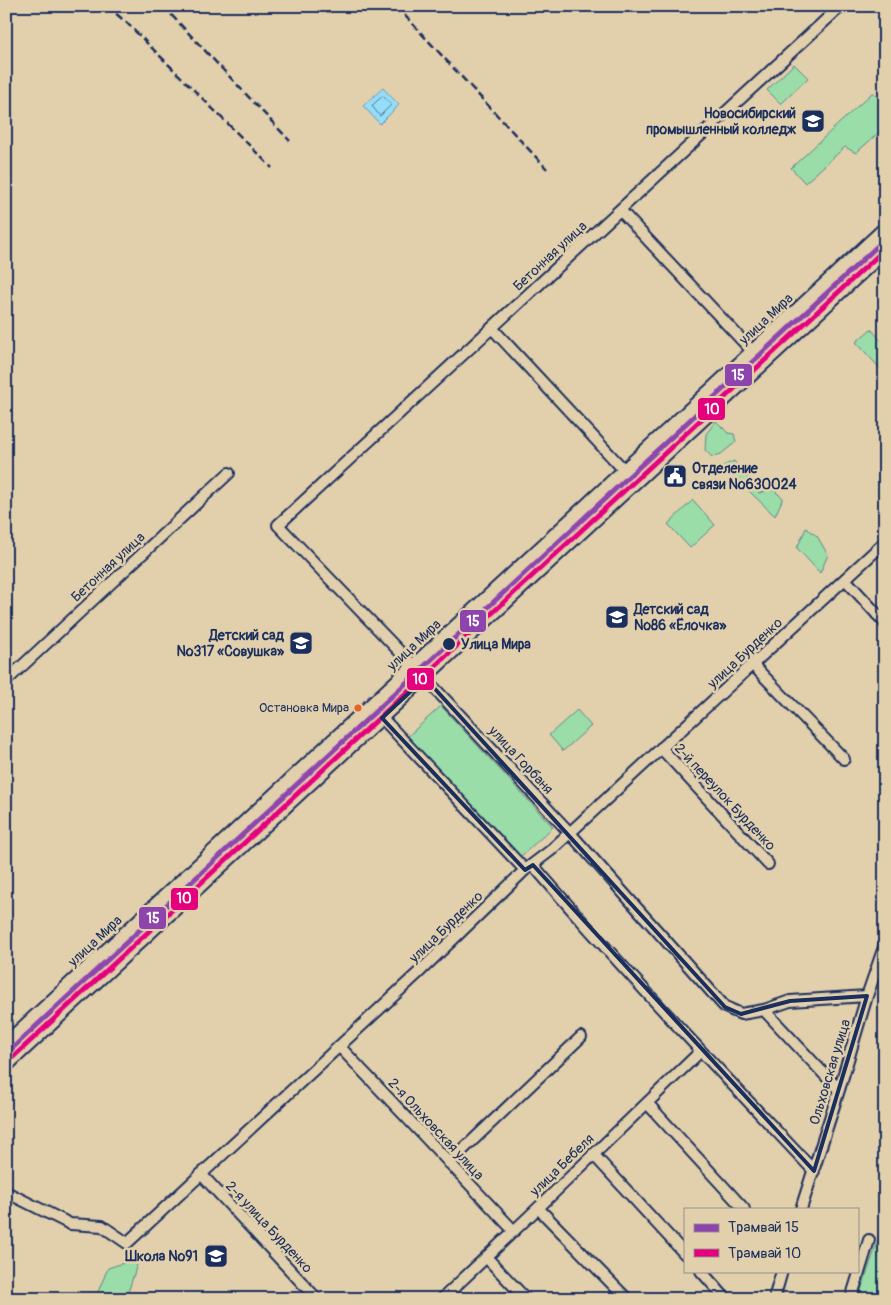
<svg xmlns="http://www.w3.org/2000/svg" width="891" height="1305" font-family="Pangolin,sans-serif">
	<rect width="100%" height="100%" fill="#e2d0ad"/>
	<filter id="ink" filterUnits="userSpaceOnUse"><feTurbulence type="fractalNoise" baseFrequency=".02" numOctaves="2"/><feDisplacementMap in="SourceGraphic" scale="10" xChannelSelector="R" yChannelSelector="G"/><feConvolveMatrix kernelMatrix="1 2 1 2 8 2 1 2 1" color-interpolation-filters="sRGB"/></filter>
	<g filter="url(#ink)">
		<!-- green -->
		<path fill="#9adda9" stroke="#5a8684" d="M794,64L808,78L781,104L767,90Z
			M873,92L883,103L885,102V127L856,153L845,147L805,183L791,168Z
			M871,329L885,345V374L856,342Z
			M716,421L728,433L734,434L736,442L721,454L712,457L705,450L706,434Z
			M734,461L759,493L772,489L783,498L775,516L723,466Z
			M693,500L715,525L690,548L668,524Z
			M806,528L817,536L828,555L820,573L797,548Z
			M441,706L553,827L519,858L406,738Z
			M577,710L591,726L563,751L549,735Z
			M885,1220V1299H858Z
			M139,1258L126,1299H95L108,1268Z"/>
		<!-- water -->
		<path fill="#96ddf8" stroke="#6597ba" d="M383,88L399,105L380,124L363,106Z"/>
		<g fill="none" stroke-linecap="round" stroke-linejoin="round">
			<!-- shore -->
			<path stroke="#4c759c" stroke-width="1" d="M383,96L391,105L380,116L372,106Z"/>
			<!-- minor casing -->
			<g stroke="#1b2f5e" stroke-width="14">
				<path id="minor" d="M841,6L278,525L425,678L570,833L725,1007L741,1014L764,1010L790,1001L867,996
					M620,210L752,351
					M492,328L624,470
					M845,579L885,623
					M752,664L844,759
					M6,681L229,473
					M382,718L525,870
					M661,748L768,864
					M533,865C623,970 719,1070 814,1171
					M764,1010L839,1090
					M6,1042L885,227
					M339,1046L514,1231
					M6,1067L885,252
					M647,1103L744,1209
					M593,1154L685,1254
					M449,1163L581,1037
					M201,1174L317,1299
					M6,1192L70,1224L102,1226L127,1243L416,975L525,870L550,851L885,542
					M538,1208L627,1299
					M801,1209L839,1090L867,996L885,944
					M486,1257L526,1299
					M701,1271L726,1299
					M442,1299L538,1208L701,1051
					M774,1299L782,1271
					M851,1299L869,1240"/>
			</g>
			<!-- major casing -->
			<g stroke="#1b2f5e" stroke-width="16">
				<path id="major" d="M883,6L885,7"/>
			</g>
			<!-- minor -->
			<use href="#minor" stroke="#e2d0ad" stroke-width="10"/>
			<!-- major -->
			<use href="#major" stroke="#e2d0ad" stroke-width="12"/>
			<!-- rail -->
			<path stroke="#1b2f5e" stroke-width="2.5" stroke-dasharray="8 4" stroke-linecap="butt" d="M107,6L127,23L272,168
				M163,6L290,141
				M396,6L547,169"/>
			<!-- tram-1 casing -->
			<g stroke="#e2d0ad" stroke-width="9">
				<path id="tram-1" d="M6,1054L885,239"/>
			</g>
			<!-- tram-2 casing -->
			<g stroke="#e2d0ad" stroke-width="9">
				<path id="tram-2" d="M11,1059L885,249"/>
			</g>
			<!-- tram-1 -->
			<use href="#tram-1" stroke="#8e44ad" stroke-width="5"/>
			<!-- tram-2 -->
			<use href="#tram-2" stroke="#e5007d" stroke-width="5"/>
		</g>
	</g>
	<!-- marked area -->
	<path fill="none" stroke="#1b2f5e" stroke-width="4" stroke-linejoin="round" d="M425,678L725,1007L741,1014L790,1001L867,996L814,1171L533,865L525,870L382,718Z"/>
	<!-- icons -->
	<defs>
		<g id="university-square" transform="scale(1.25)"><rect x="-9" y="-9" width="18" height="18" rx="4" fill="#1b2f5e" stroke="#e2d0ad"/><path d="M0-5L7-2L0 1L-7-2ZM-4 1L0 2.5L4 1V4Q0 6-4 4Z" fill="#fff"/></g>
		<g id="civic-square" transform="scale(1.25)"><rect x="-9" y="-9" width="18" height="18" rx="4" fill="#1b2f5e" stroke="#e2d0ad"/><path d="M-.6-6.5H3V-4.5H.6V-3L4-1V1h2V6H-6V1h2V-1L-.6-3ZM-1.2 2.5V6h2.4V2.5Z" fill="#fff"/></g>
		<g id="school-square" transform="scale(1.25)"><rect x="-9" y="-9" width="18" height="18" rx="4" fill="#1b2f5e" stroke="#e2d0ad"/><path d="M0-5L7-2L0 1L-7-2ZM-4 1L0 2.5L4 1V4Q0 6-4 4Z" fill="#fff"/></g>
	</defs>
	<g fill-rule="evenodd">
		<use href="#university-square" x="813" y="121"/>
		<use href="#civic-square" x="675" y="476"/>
		<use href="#school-square" x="617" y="617"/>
		<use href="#school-square" x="301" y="643"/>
		<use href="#school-square" x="216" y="1256"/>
	</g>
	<!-- markers -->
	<circle fill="#1b2f5e" stroke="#e2d0ad" stroke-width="2" cx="449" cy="644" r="7"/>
	<circle fill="#e76225" stroke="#e2d0ad" stroke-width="2" cx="358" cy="708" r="4.5"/>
	<g text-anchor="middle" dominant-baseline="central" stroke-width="5" stroke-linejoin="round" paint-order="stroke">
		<!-- bus labels -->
		<g font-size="13" fill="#1b2f5e" stroke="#e2d0ad" text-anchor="end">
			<text x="349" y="708">Остановка Мира</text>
		</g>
		<!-- poi labels -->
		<g font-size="14" font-weight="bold" fill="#1b2f5e" stroke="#e2d0ad" text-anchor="end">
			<text x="796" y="113">Новосибирский<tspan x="796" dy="16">промышленный колледж</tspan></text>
			<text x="692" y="468" text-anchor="start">Отделение<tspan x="692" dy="16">связи №630024</tspan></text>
			<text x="634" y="609" text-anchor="start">Детский сад<tspan x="634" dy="16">№86 «Ёлочка»</tspan></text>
			<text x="284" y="635">Детский сад<tspan x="284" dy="16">№317 «Совушка»</tspan></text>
			<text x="198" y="1256">Школа №91</text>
		</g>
		<!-- street labels -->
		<g font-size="14" fill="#1b2f5e" stroke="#e2d0ad">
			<text transform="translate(550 256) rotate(-43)">Бетонная улица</text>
			<text transform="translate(766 319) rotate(-43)">улица Мира</text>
			<text transform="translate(108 567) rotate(-43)">Бетонная улица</text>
			<text transform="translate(414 645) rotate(-43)">улица Мира</text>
			<text transform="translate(745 653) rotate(-43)">улица Бурденко</text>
			<text transform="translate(521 760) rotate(47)">улица Горбаня</text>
			<text transform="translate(725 797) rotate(47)">2-й переулок Бурденко</text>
			<text transform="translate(446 927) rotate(-44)">улица Бурденко</text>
			<text transform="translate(95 941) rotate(-43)">улица Мира</text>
			<text transform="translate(830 1072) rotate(-73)">Ольховская улица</text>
			<text transform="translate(436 1129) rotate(47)">2-я Ольховская улица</text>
			<text transform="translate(562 1165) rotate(-44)">улица Бебеля</text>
			<text transform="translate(269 1227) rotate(47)">2-я улица Бурденко</text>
		</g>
		<!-- stop labels -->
		<g font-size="14" font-weight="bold" fill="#1b2f5e" stroke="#e2d0ad" text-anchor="start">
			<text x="461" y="644">Улица Мира</text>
		</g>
	</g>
	<g stroke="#e2d0ad" stroke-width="2">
		<rect x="724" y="363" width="29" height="24" rx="5" fill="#8e44ad"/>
		<rect x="697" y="397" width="29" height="24" rx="5" fill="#e5007d"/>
		<rect x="459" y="609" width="28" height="24" rx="5" fill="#8e44ad"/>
		<rect x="406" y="667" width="29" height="24" rx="5" fill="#e5007d"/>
		<rect x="170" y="887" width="29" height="24" rx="5" fill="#e5007d"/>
		<rect x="138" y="906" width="29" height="24" rx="5" fill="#8e44ad"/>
	</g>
	<g font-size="14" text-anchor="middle" font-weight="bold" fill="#fff">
		<text x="738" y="380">15</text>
		<text x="712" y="414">10</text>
		<text x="473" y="626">15</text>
		<text x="420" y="684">10</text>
		<text x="184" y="903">10</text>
		<text x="153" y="923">15</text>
	</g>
	<!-- margin -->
	<rect width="891" height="1305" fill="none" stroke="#e2d0ad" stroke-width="25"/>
	<rect x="12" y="12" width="866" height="1280" fill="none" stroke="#1b2f5e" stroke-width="2" filter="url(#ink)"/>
	<!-- legend -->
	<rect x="684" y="1208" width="175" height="65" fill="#e2d0ad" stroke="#92908d"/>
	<rect x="694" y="1224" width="25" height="8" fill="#8e44ad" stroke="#92908d"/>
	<text x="728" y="1232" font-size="15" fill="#1b2f5e">Трамвай 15</text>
	<rect x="694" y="1249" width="25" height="8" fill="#e5007d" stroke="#92908d"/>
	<text x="728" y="1258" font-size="15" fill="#1b2f5e">Трамвай 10</text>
</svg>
